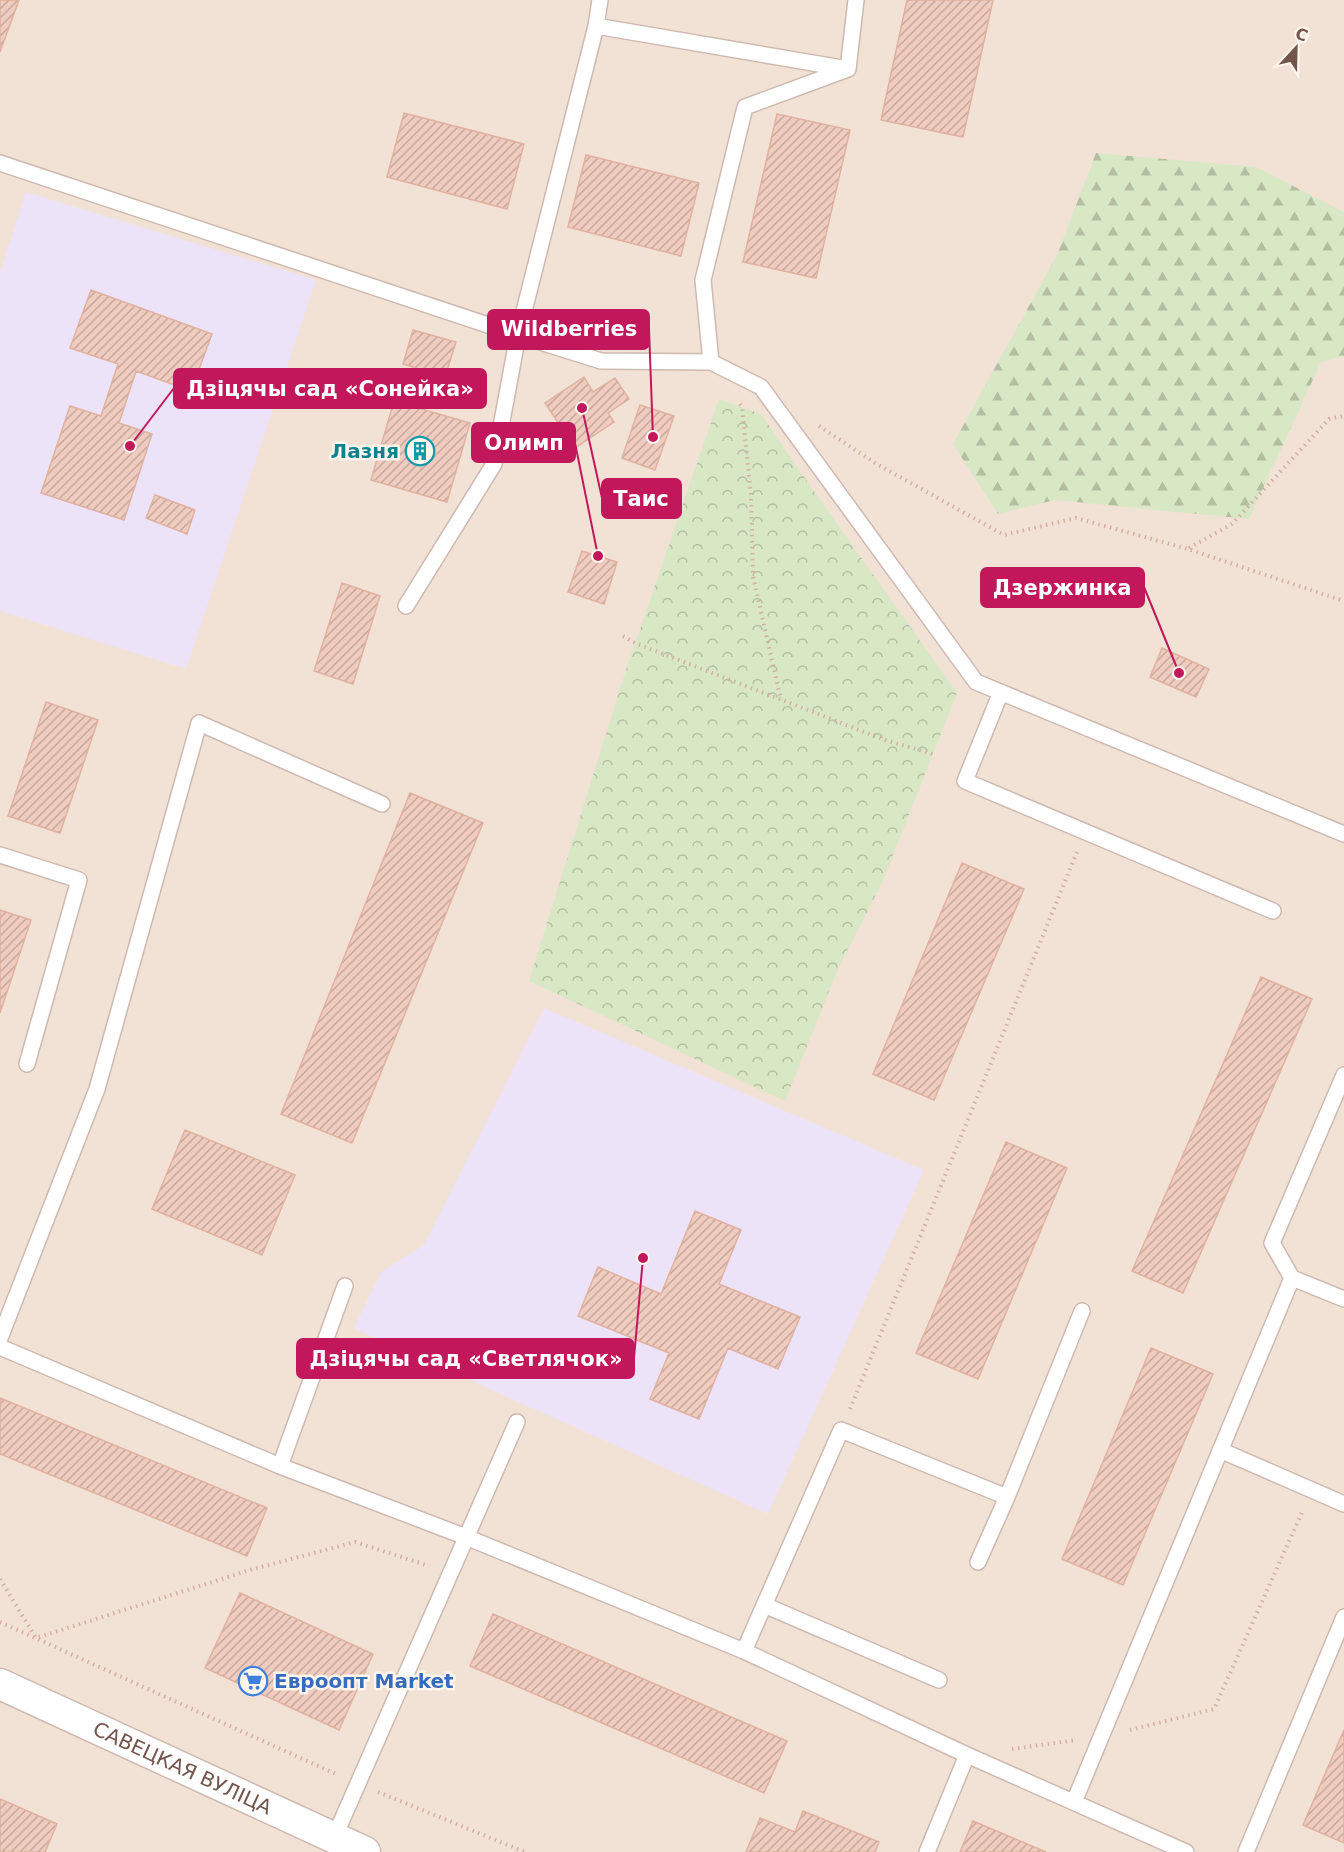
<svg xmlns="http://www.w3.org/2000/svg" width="1344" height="1852" font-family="'DejaVu Sans',sans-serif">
	<defs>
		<pattern id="forest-firs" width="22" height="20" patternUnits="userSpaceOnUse" patternTransform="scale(1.5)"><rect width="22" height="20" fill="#d8e8c5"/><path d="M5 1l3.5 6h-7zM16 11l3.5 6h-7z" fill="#b4bfa2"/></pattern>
		<pattern id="park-crowns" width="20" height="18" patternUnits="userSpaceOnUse" patternTransform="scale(1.5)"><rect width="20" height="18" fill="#d8e8c5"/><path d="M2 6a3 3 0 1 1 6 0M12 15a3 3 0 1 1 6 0" fill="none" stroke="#b4bfa2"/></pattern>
		<pattern id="building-hatch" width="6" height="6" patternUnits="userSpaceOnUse" patternTransform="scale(1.5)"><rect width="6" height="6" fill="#efccbf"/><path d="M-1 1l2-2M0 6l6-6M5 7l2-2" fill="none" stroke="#c6a89d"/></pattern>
	</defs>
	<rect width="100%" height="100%" fill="#fbf0e6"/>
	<!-- residential -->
	<path fill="#f2e1d5" d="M0,0H1344V1852H0Z"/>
	<!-- education -->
	<path fill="#ede3f8" d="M26,192L316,280L186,669L0,611V273Z
		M544,1008L924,1170L768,1514L354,1328L381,1272L424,1245Z"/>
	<!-- forest -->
	<path fill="url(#forest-firs)" d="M1096,153L1256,167L1344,212V356L1321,362L1249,519L1055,500L998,514L953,444L1057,255Z"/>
	<!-- park -->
	<path fill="url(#park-crowns)" d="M719,399L761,414L800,471L957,693L882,883L838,969L785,1101L529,981L625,673Z"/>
	<!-- building -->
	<path fill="url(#building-hatch)" stroke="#e1b1a0" stroke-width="1.5" d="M0,0H19L0,52Z
		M907,0H993L963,137L881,120Z
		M404,113L524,144L507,209L387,177Z
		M777,114L850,130L816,278L743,262Z
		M586,155L699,183L681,256L568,227Z
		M91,290L212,334L191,391L136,371L119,423L152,434L124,520L41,493L70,406L101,416L118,364L70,348Z
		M413,330L456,342L445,377L403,364Z
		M584,377L593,392L615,378L629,399L608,413L614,422L575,448L545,403Z
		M394,401L470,423L447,502L371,480Z
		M640,405L674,416L655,470L622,458Z
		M155,495L195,510L187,534L146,518Z
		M582,551L617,562L604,604L568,592Z
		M342,583L380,596L353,684L314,671Z
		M1162,648L1209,669L1196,697L1150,677Z
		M46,702L98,720L60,833L8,816Z
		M410,793L483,823L352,1143L281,1114Z
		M962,863L1024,889L934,1100L873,1074Z
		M0,910L31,920L0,1013Z
		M1261,977L1312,999L1183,1293L1132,1271Z
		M185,1130L295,1175L262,1255L152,1209Z
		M1006,1142L1067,1168L978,1379L916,1353Z
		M695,1211L741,1230L719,1284L800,1317L778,1369L728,1348L699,1419L650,1399L669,1353L578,1316L598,1267L661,1294Z
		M1151,1348L1213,1374L1123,1585L1062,1559Z
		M0,1398L267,1508L247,1556L0,1454Z
		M240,1593L373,1654L339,1730L205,1668Z
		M493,1614L787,1741L764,1793L470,1666Z
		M1344,1730V1843L1303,1825Z
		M0,1799L57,1824L45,1852H0Z
		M803,1811L879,1842L875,1852H746L760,1818L795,1832Z
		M973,1821L1046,1852H960Z"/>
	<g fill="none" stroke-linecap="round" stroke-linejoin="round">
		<!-- service casing -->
		<g stroke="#ceb9b0" stroke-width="18">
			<path id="service" d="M600,0L596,26L848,69L856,0
				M0,163L518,335L596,26
				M711,362L761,387L976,682L1344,834
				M406,606L494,464L518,335L601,361L711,362L703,280L745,107L848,69
				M1001,692L965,781L1273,911
				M0,855L79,880L27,1064
				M1292,1278L1344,1299
				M0,1338L97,1089L199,723L382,804
				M0,1347L280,1466L466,1537L744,1651L967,1755L1186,1852
				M1220,1450L1344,1504
				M280,1466L345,1286
				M978,1562L1007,1497L1082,1311
				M764,1605L939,1680
				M744,1651L841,1430L1007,1497
				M1074,1802L1292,1278L1272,1243L1344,1075
				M334,1838L517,1422
				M927,1852L967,1755
				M1246,1852L1344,1617"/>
		</g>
		<!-- minor casing -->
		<g stroke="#ceb9b0" stroke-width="33">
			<g id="minor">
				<path id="s1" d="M0,1684L365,1852"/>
			</g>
		</g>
		<!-- path -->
		<path stroke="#d4afa2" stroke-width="4" stroke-dasharray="1.5 4.5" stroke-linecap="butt" d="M740,404L742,407L751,495L753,576L781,700
			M819,426L875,463L1004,535L1076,518L1188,549L1344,601
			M1189,548L1232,524L1329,419L1344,416
			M623,636L635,643L885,740L933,754
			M850,1409L1077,852
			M0,1579L36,1638L250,1570L355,1542L429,1566
			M0,1622L338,1775
			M1130,1730L1214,1709L1303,1510
			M1012,1749L1076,1740
			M378,1792L525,1852"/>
		<!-- service -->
		<use href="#service" stroke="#fff" stroke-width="15"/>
		<!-- minor -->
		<use href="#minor" stroke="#fff" stroke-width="30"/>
	</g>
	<!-- icons -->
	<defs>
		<g id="building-ring" transform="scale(1.5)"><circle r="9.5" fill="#fef5ec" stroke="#0f9aa8" stroke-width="1.5"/><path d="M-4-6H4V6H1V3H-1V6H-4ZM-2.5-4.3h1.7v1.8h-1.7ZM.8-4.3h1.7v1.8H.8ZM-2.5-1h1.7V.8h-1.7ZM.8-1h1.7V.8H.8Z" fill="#0f9aa8"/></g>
		<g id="supermarket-ring" transform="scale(1.5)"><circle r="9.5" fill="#fef5ec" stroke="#3f7fe0" stroke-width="1.5"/><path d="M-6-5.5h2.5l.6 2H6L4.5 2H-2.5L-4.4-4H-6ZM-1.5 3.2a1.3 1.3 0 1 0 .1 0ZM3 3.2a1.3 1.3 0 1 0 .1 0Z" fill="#3f7fe0"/></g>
	</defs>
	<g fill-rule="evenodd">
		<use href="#building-ring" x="420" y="451"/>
		<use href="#supermarket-ring" x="253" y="1681"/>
	</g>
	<g text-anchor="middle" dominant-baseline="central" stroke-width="5" stroke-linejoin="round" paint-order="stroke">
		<!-- culture labels -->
		<g font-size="20" font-weight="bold" fill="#0d838f" stroke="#fef5ec" text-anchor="end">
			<text x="399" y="451">Лазня</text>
		</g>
		<!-- shop labels -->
		<g font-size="20" font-weight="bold" fill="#366cbe" stroke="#fef5ec" text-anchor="start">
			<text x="274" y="1681">Евроопт Market</text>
		</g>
		<!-- street labels -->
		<g font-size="20" fill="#73554c" stroke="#fef5ec">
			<text stroke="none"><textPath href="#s1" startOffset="201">САВЕЦКАЯ ВУЛІЦА</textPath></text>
		</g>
	</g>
	<!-- callouts -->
	<path fill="none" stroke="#c2185b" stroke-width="2" d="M653 437L649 329M130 446L174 388M598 556L575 443M582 408L602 498M1179 673L1144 587M643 1258L634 1358"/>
	<g fill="#c2185b" stroke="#fef5ec" stroke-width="2">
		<circle cx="653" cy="437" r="6"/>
		<circle cx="130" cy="446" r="6"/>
		<circle cx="598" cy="556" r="6"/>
		<circle cx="582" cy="408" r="6"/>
		<circle cx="1179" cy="673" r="6"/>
		<circle cx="643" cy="1258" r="6"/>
	</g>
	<g fill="#c2185b" stroke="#c2185b" stroke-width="2">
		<rect x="488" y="310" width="161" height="39" rx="6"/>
		<rect x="174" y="369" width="312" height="39" rx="6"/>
		<rect x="472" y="423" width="103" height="39" rx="6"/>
		<rect x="602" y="479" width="79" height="39" rx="6"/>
		<rect x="981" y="568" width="163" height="39" rx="6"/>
		<rect x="297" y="1339" width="337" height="39" rx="6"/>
	</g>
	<g font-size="21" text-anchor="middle" font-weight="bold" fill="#fff">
		<text x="569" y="336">Wildberries</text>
		<text x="330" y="396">Дзіцячы сад «Сонейка»</text>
		<text x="524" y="450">Олимп</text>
		<text x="641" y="506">Таис</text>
		<text x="1062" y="595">Дзержинка</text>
		<text x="466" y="1366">Дзіцячы сад «Светлячок»</text>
	</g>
	<!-- north arrow -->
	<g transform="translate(1296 48) rotate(22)" stroke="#fef5ec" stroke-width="4.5" paint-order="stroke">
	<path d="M0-4.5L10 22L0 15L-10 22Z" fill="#73554c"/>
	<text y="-9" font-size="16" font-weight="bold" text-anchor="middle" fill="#73554c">С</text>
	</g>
</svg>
